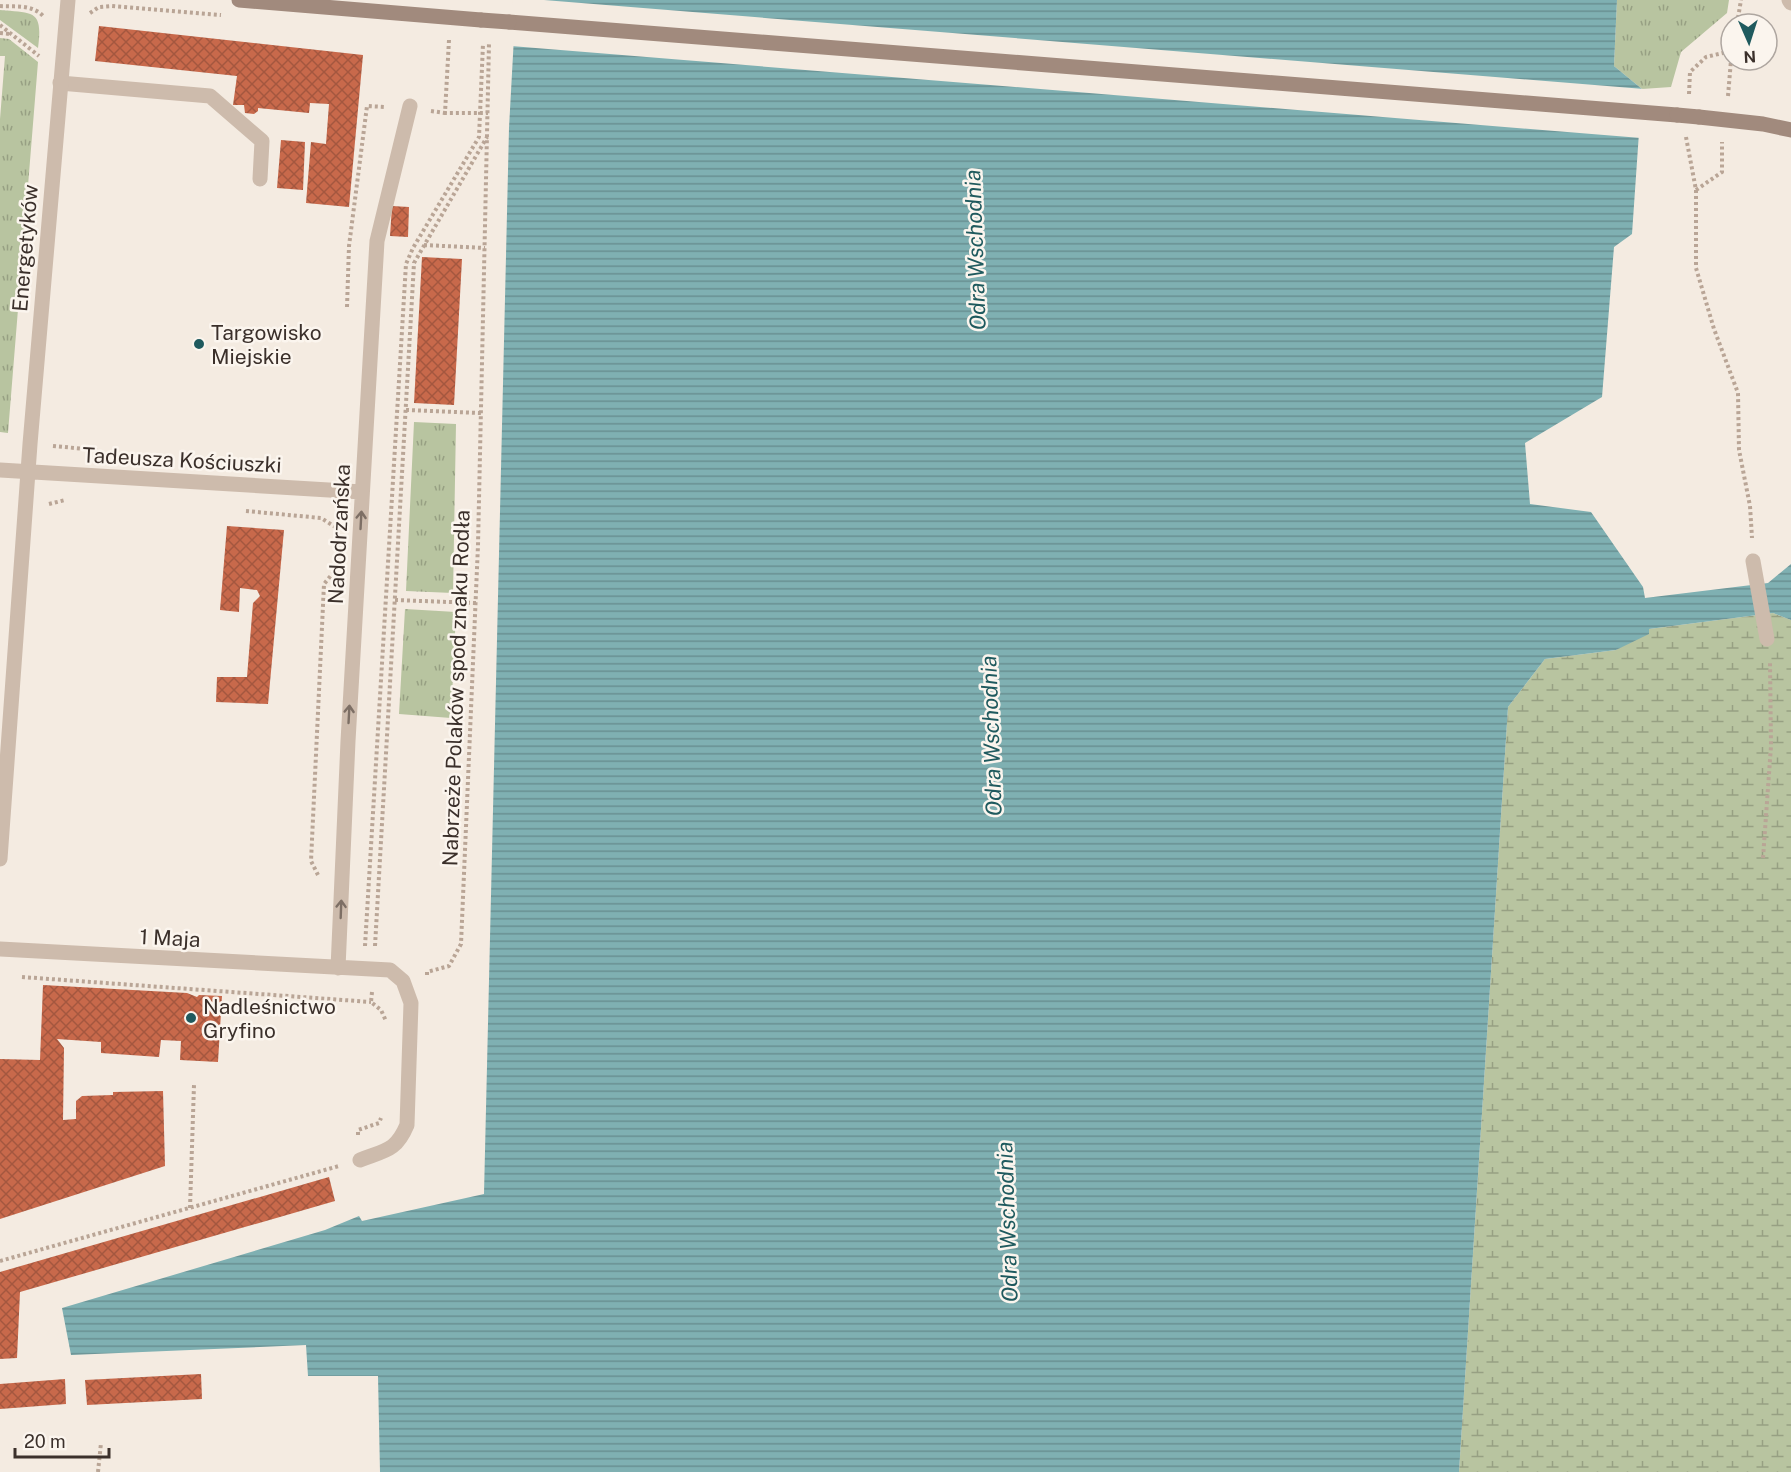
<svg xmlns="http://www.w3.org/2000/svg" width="1791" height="1472" font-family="'Public Sans',sans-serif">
	<defs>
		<pattern id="grass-tufts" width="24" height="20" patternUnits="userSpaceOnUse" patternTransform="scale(1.5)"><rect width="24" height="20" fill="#b8c4a0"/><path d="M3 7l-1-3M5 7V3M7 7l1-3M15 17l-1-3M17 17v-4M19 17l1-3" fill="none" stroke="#97a083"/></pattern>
		<pattern id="wetland-marsh" width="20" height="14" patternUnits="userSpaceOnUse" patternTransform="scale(1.5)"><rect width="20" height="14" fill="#b8c4a0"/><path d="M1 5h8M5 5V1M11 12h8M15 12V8" fill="none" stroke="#97a083"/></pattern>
		<pattern id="water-rules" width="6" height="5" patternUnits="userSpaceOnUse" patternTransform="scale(1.5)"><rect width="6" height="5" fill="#7fb0b2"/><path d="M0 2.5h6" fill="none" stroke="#699091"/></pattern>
		<pattern id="building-cross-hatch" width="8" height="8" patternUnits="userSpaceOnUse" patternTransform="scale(1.5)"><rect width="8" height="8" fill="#c8694b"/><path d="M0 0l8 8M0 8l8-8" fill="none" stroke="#a4573f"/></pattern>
	</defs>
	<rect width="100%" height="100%" fill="#f4ebe1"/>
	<!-- grass -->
	<path fill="url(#grass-tufts)" d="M1617,0H1729L1727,13L1681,52L1671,87L1642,89L1614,66Z
		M0,10C34,13 43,10 38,48L0,20Z
		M0,38L9,39L38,62L8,433L0,432V119L5,56H0Z
		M414,422L456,424L453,593L406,591Z
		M405,609L456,612L451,718L399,714Z"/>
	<!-- wetland -->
	<path fill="url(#wetland-marsh)" d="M1773,613L1791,620V1472H1459L1508,707L1545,659L1616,650L1649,629Z"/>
	<!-- water -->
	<path fill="url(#water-rules)" d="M516,0H1617L1614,66L1642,89L1632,234L1614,247L1602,397L1525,443L1530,504L1591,512L1643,587L1645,598L1768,583L1791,564V620L1773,613L1649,629V634L1616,650L1545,659L1508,707L1459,1472H380L378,1376H308L306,1345L71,1355L62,1308L325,1230L359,1216L362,1221L484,1194L509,128Z"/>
	<!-- pier -->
	<path fill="#f4ebe1" d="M513,0H544L1644,89L1641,138L511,46Z"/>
	<!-- building -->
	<path fill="url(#building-cross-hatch)" d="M99,26L363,55L349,207L306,203L311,142L326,144L329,104L310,103L309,113L258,108V111L254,114L245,113L244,105H233L237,76L95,61Z
		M281,140L305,142L303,190L277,188Z
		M392,206L409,207L408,237L390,236Z
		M422,257L462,259L454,405L414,403Z
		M227,526L284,530L268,704L216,702L217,677H247L253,603L260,596L257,590L240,588L239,612L220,610Z
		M43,985L187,993L197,997L199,995L222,996L218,1062L180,1060L181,1041L161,1040L159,1057L101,1053V1042L57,1039L64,1048L63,1120L76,1119V1101L82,1096L113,1095V1092L163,1091L165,1166L0,1219V1059L40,1060Z
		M329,1177L335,1201L20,1292L17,1358L0,1359V1272Z
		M201,1374L202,1399L87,1405L85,1380Z
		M65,1379L66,1404L0,1409V1384Z"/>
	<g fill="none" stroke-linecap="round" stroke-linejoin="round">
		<!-- path -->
		<path stroke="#b9a596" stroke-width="4" stroke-dasharray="3 3" stroke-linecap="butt" d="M0,6C15,7 33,4 44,17
			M90,13L99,7L112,6L221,15
			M1737,24L1741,0
			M0,25L39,56
			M0,33L10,34
			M449,40L445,113H488
			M1689,94L1690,72L1706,57L1731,51
			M1728,96L1731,60
			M431,111L445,113
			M1686,137L1696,190V268L1714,329L1738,393L1739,450L1750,506L1752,538
			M1696,190L1722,172V142
			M424,245L485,248
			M347,307L349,246L367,106L385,107
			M406,410L481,413
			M53,446L97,450
			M49,504L65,500
			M246,511L321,518L337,528
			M395,600L476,603
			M1763,858L1771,746L1770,662
			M318,875L311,861L324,584L333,573
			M365,946L406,264L413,248L479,137L483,44
			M375,946L414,263L487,137
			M427,975V972L449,966L461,944L478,545L489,43
			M22,977L371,1002
			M372,992L371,1002L381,1010L386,1021
			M358,1135V1130L379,1123L381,1118
			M190,1208L194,1085
			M0,1261L339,1166
			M98,1472L101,1443"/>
		<!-- service -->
		<path stroke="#cdbbac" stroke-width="15" d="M1789,0L1791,3
			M60,83L210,96L262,141L260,179"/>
		<!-- minor -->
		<path stroke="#cdbbac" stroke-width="15" d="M0,470L362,492
			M1753,561L1767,639
			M0,859L30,444L68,0
			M0,949L390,970L403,981L411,1003L407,1125C396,1151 386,1150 360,1160
			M338,968L348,741L377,241L410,106"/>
		<!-- secondary -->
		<path stroke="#a18a7d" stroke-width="15" d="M239,0L481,20
			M509,22L1677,115
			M1699,117L1763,124L1791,130"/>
		<!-- secondary-bridge -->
		<path stroke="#a18a7d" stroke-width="15" d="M481,20L509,22
			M1677,115L1699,117"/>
	</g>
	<!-- one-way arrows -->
	<defs><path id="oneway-shaft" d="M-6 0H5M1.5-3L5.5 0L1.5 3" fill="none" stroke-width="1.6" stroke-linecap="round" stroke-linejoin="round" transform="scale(1.5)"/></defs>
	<g stroke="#7d6f65">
		<use href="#oneway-shaft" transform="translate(361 520) rotate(-87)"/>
		<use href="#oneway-shaft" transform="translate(349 714) rotate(-87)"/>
		<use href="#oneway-shaft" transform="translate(341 909) rotate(-88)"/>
	</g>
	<!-- markers -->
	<g fill="#1f5a5e" stroke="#fbf5ee" stroke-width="2">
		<circle cx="199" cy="344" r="6"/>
		<circle cx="191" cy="1018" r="6"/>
	</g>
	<g text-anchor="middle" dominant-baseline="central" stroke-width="5" stroke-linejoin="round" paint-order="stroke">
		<!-- street labels -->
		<g font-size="21" fill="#3b302b" stroke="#fbf5ee">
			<text transform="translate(25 248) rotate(-85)">Energetyków</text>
			<text transform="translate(182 460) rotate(3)">Tadeusza Kościuszki</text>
			<text transform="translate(339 534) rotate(-87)">Nadodrzańska</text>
			<text transform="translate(456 688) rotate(-88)">Nabrzeże Polaków spod znaku Rodła</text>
			<text transform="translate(170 938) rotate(3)">1 Maja</text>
		</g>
		<!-- poi labels -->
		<g font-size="21" fill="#3b302b" stroke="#fbf5ee" text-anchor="start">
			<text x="211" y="332">Targowisko<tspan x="211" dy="24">Miejskie</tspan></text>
			<text x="203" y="1006">Nadleśnictwo<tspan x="203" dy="24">Gryfino</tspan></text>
		</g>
		<!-- water labels -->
		<g font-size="22" font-style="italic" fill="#1f5a5e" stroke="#fbf5ee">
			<text transform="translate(975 250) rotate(-92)">Odra Wschodnia</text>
			<text transform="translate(991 736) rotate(-92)">Odra Wschodnia</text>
			<text transform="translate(1007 1222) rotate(-92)">Odra Wschodnia</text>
		</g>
	</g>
	<!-- north arrow -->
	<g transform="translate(1749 42) rotate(177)"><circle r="28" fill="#fbf5ee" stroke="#aea6a0" stroke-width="1.5"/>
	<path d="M0-4.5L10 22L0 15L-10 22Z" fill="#1f5a5e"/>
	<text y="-9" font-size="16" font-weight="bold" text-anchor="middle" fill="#3b302b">N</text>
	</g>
	<!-- scale -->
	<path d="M15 1448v9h94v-9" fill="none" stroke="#3b302b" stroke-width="3"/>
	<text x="24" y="1448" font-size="18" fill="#3b302b" stroke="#fbf5ee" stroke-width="4.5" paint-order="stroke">20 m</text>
</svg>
